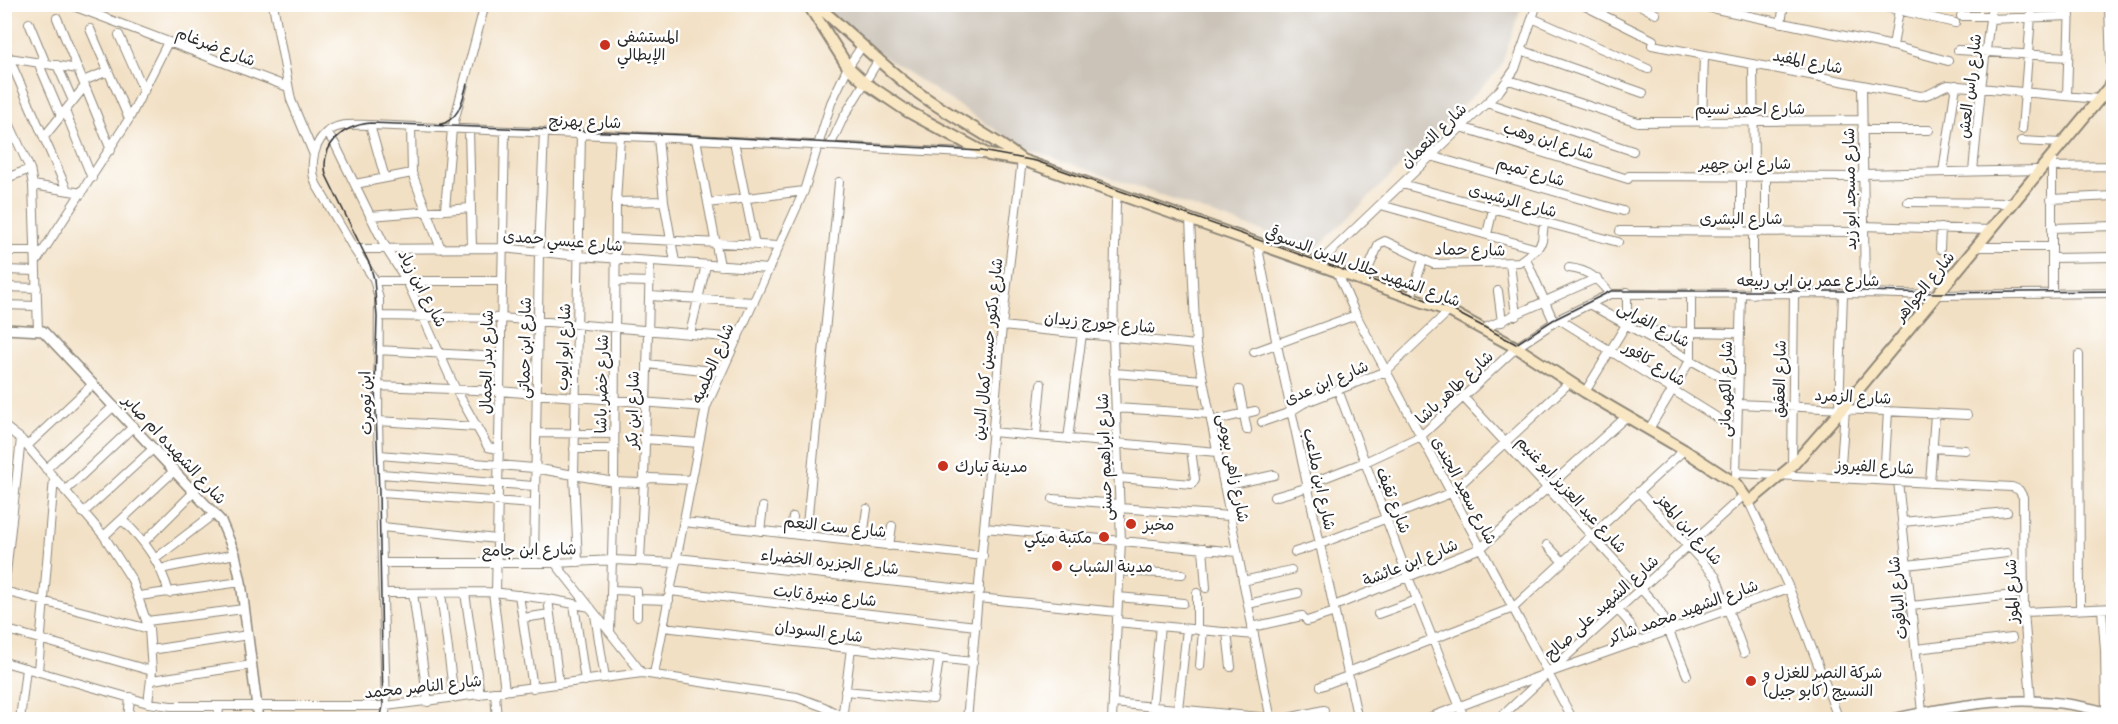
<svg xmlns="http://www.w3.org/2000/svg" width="2118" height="724" font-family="'Patrick Hand','Playpen Sans Arabic',sans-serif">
	<rect width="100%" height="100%" fill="#fff"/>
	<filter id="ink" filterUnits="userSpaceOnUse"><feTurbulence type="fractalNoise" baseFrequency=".0167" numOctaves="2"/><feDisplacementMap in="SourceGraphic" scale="12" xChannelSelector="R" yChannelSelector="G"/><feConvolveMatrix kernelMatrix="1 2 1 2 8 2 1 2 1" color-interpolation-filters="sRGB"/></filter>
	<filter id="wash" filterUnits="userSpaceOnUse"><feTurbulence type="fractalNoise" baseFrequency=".008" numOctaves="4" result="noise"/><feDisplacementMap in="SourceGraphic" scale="24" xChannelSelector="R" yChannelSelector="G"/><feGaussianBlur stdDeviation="1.35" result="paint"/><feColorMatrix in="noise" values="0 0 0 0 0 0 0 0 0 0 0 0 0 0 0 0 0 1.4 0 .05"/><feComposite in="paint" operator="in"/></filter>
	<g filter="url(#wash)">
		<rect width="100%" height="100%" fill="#f2e0c4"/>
		<!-- industrial -->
		<path fill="#cbc3b8" d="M821,5H1522L1500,69L1315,250L1020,146L884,57Z"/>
	</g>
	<g filter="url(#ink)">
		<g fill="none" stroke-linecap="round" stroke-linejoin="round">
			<!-- minor casing -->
			<g stroke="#8e8678" stroke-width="10">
				<path id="minor" d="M68,4L288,87
					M273,4L291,100L314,155
					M1581,4L1653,40
					M1638,4L1656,14
					M1692,4L1893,46L1948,61
					M1872,4L1955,23
					M2109,4L2114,170
					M1961,16H1991
					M57,18L111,150
					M1532,18L1648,69
					M1990,19L2070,16
					M29,23L46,64
					M1781,23L1784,4
					M90,29L129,119
					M119,35L144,91
					M1652,45L1920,96C1931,96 1938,88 1948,85L2098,99
					M1893,46L1900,4
					M4,47L67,190
					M1521,50L1643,93
					M1958,50L2068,57
					M9,58L78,69
					M38,62L61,116
					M1753,64L1754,177
					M57,65L73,101
					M1509,80L1638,122L1862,120
					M83,81L108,71
					M1862,85L1865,293
					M2067,96L2070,4
					M1487,103L1633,151
					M65,111L92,178
					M4,112L30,169L33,185L38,330
					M1702,122L1704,55
					M370,125L385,178
					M411,127L412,173L441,249
					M1461,127L1628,179
					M2022,129L2032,4
					M469,130L472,248
					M1862,130H1929
					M327,133L335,144L387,250L407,281L455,388L488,447L498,449
					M44,137L85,86
					M658,137L664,201L675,262
					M696,139L720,266
					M734,141L755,245
					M2021,141L2062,143
					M830,146L843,118L878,61
					M1431,156L1623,211
					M2052,157V293
					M2051,167L2113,166
					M1973,171L1981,88L1992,4
					M1943,172L1956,85
					M1862,174L2040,170
					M1629,176L1862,177
					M1741,177V231
					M1766,177V232
					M4,179L30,169
					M355,184L412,173
					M1402,184L1618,242
					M33,185L82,193
					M2051,199L2114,196
					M616,202L664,201
					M1908,202L2012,203
					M708,203L804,191
					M1381,205L1537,249
					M445,209L452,129L485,4
					M370,216L470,208
					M1190,219L1196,345L1271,720
					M1863,226L1990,230
					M2052,228L2114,226
					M1620,231L1863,232
					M1487,234L1493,209
					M616,238L779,246
					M1257,243L1277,345L1358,720
					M1976,247H2052
					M354,249L502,248L579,256L769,269
					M1940,249L1941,228
					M4,251H36
					M2052,258L2114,257
					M1526,259L1554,322
					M36,262L129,119L168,42
					M1510,263L1516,316
					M1317,265L1500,90L1515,69L1537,4
					M1569,268C1589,270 1598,279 1610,294
					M4,270L36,271
					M1337,272L1356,315L1573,720
					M375,281H501
					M616,281L650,282
					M1363,281L1379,244L1385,241L1433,264L1519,262L1537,249L1542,241L1544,222
					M4,287L37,288
					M1498,291L1502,322
					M1753,294V232
					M649,296L754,302
					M1411,297L1423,260
					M1589,304L1738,386
					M4,305L37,306
					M379,316L501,318L738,338
					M1559,319L1737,430
					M1002,326L1196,345
					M1483,329L1597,278
					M1642,331L1740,333
					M690,334L706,265
					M378,350L500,357
					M1254,352L1356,315
					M2079,355L2080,609
					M647,364L722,372
					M1114,373L1203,380
					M378,386L499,391L706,407
					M1239,390L1247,430
					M1338,390L1408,577L1465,720
					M1585,392L1627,323V292
					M1464,398L1654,603L1663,617L1687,675
					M1738,404L1967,415
					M1116,408L1210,414
					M1839,409L1843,294
					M378,421L476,427
					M1211,421L1255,411
					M1262,422L1288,413L1304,403L1386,371L1449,311
					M4,426L21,439L104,536L132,580L149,629L152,671L148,703
					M1649,429L1691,359V293
					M992,432L1217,452
					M536,433L613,434
					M1036,436L1041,384
					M644,439L699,443
					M1068,439L1082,334
					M27,446L93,384
					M1932,448L1965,450
					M574,449H613
					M380,455L534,468L614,482L639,483L650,478L692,480
					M1792,466L1794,294
					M46,469L114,406
					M1736,473L2012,487L2019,490L2023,497L2024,612L2031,700
					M381,474L534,486
					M1736,475L1741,294
					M1118,478L1192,484L1195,479L1191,450
					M1840,478L1845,409
					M1884,480L1888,411
					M1898,481L1922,712
					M1930,483L1935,414
					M1224,486L1274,475
					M65,491L134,426
					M1639,492L1716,577L1744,653
					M381,493L534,504
					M1274,497L1302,489L1316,481L1365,462L1421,436L1517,347L1559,319L1610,294L1865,293L1936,295L2114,293
					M1053,499L1119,504
					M1749,502L1789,588L1839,720
					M1119,508L1230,516
					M83,513L154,448
					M122,520C145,540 161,564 169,593
					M684,522L983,556
					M1902,522L2007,512
					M382,527L497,539
					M985,528L1237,552
					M760,531L763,507
					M790,534L793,517
					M104,536L175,470
					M806,536L839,182
					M144,542L195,491
					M862,543L867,509
					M1547,545L1563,562
					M889,546L892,526
					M1203,548L1206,588
					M1295,552L1320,544L1451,493L1570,382
					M677,558L980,591
					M155,559L215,513
					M640,560L644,479L650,261
					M578,562L574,475L581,133
					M383,563H555L613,560L676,563
					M534,563L539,252L544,133
					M555,563L642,673
					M1907,565L2007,553
					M160,569L235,554
					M1119,571L1182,574
					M1243,581L1291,570
					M612,590L637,591V616
					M4,591L21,439
					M4,591L149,629
					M670,591L976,626
					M493,592L505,691
					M383,593L493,592L548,599L590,607
					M413,593L428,702
					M441,593L454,698
					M465,593L480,695
					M496,593L505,132
					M519,595L533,688
					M139,596L241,582
					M1118,597L1183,603
					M979,598L1117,612
					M548,599L559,684
					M637,599L669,600
					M574,604L585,681
					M1248,604L1298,593
					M1334,606L1481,548L1627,416
					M1911,606L2014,595
					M2102,609L2105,651L2114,652
					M1617,610C1629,620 1633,628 1636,643
					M2024,612L2114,608
					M1378,614L1417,600
					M595,615L605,678
					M523,618L550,614
					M147,621L244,609
					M1307,621L1335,612
					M1117,622L1254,635
					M663,627L973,662
					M1252,627L1302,616
					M4,629L152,671
					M1197,630V593
					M610,632L614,482L616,202L620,136
					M1227,632L1231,667
					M1916,649L2012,638
					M151,650L248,635
					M2105,651L2106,712
					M4,662L148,703L171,706H386L642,673L797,697L824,707L843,717
					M1200,666L1203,630
					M38,671L54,478
					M1348,672L1513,608L1684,450
					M654,674L706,407L804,191L831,103L848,67L862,46
					M152,680L252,665
					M1321,686L1348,676
					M845,691L933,699L939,659
					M495,693L497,720
					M1113,703L1270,718
					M1152,707L1160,626
					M1178,709L1187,629
					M20,720L26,668
					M128,720L130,697
					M218,720L219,707
					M384,720L386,706L378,421L379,299L374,279L354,249L316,184C309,166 313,139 332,129C343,123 358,125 370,125L696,139L983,154
					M842,720L851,648
					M967,720L1002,326L1022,160
					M1112,720L1121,541L1113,337L1116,202L1119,193
					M1279,720L1324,710
					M1337,720L1357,715
					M1423,720L1548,673L1744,495
					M1498,720L1548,673L1789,588"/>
			</g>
			<!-- tertiary casing -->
			<g stroke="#8e8678" stroke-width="12">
				<path id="tertiary" d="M4,329L43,331L221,521L235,554L241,582L257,707V720
					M1888,720C1963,703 2039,690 2114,715"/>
			</g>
			<!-- secondary casing -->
			<g stroke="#8e8678" stroke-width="14">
				<path id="secondary" d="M808,4L848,67L864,82L907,111L981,151L989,155L1020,160
					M815,4C849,32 879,63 913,89C948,116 988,133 1022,160L1449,311L1519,349L1585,392L1684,450L1736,484L1749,502L1792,466L1842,409L2114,81"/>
			</g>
			<!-- minor -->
			<use href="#minor" stroke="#fff" stroke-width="8"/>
			<!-- tertiary -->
			<use href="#tertiary" stroke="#fff" stroke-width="9"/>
			<!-- secondary -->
			<use href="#secondary" stroke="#f9e7c3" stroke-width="10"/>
			<!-- tram -->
			<path stroke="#2b2b2b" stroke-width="1.5" d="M440,125C460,118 462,102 467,84
				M380,720L383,706L379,494L375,387L377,317L374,279L370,265L326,175C320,145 342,126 370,123L685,135L981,151L1036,161L1411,294L1450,309L1516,344L1553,320L1611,291H1865L1937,293L2114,291"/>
		</g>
	</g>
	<!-- markers -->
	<g fill="#c8321e" stroke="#fff" stroke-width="2">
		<circle cx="605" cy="45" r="6"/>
		<circle cx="943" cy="466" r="6"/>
		<circle cx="1131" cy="524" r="6"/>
		<circle cx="1104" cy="537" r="6"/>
		<circle cx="1057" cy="566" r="6"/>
		<circle cx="1751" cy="681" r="6"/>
	</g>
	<g text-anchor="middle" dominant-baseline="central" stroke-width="5" stroke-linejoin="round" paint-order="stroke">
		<!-- poi labels -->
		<g font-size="16" fill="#2b2b2b" stroke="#fff" text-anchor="start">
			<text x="617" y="36">المستشفى<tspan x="617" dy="18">الإيطالي</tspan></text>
			<text x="955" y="466">مدينة تبارك</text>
			<text x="1143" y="524">مخبز</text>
			<text x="1092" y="537" text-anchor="end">مكتبة ميكي</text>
			<text x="1069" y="566">مدينة الشباب</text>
			<text x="1763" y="672">شركة النصر للغزل و<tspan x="1763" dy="18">النسيج (كابو جيل)</tspan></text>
		</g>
		<!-- street labels -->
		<g font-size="16" fill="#2b2b2b" stroke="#fff">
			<text transform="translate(216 46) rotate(21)">شارع ضرغام</text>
			<text transform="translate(1808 61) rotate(11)">شارع المفيد</text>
			<text transform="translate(1969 86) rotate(-83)">شارع راس العش</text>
			<text x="1750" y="108">شارع احمد نسيم</text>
			<text transform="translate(585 121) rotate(2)">شارع بهرنج</text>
			<text transform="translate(1433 135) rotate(-44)">شارع النعمان</text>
			<text transform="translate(1549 140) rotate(17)">شارع ابن وهب</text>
			<text x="1745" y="163">شارع ابن جهير</text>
			<text transform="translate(1531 171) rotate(16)">شارع تميم</text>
			<text transform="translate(1849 189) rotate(-91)">شارع مسجد ابو زيد</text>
			<text transform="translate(1513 200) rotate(15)">شارع الرشيدى</text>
			<text x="1741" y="218">شارع البشرى</text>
			<text transform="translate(563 240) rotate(5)">شارع عيسي حمدى</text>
			<text transform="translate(1470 249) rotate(1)">شارع حماد</text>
			<text transform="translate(1363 266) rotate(20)">شارع الشهيد جلال الدين الدسوقي</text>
			<text x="1808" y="280">شارع عمر بن ابى ربيعه</text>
			<text transform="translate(1924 286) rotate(-51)">شارع الجواهر</text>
			<text transform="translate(423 288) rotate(62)">شارع ابن زياد</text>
			<text transform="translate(1100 322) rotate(5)">شارع جورج زيدان</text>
			<text transform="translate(1654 324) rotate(28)">شارع الفرابى</text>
			<text transform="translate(563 347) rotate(-88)">شارع ابو ايوب</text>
			<text transform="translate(524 348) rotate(-89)">شارع ابن حماتى</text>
			<text transform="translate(987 349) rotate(-84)">شارع دكتور حسين كمال الدين</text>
			<text transform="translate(486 362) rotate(-89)">شارع بدر الجمال</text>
			<text transform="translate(712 363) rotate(-67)">شارع الحلميه</text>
			<text transform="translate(1655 363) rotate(32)">شارع كافور</text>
			<text transform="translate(1779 379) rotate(-89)">شارع العقيق</text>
			<text transform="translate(1326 382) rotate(-23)">شارع ابن عدى</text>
			<text transform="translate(601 384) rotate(-89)">شارع خضر باشا</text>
			<text transform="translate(1454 387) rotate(-43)">شارع طاهر باشا</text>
			<text transform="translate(1725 389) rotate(-89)">شارع الكهرمانى</text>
			<text transform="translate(1853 396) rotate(3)">شارع الزمرد</text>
			<text transform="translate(365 403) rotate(-91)">ابن تومرت</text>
			<text transform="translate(632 410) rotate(-89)">شارع ابن بكر</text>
			<text transform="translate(175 449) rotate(47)">شارع الشهيده ام صابر</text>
			<text transform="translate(1104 457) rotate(-92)">شارع ابراهيم حسنى</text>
			<text transform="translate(1875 466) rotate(3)">شارع الفيروز</text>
			<text transform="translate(1234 468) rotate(79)">شارع زاهى بيومى</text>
			<text transform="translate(1320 479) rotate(78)">شارع ابن ملاعب</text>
			<text transform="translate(1465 490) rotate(62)">شارع سعيد الجندى</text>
			<text transform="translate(1572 494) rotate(47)">شارع عبد العزيز ابو غنيم</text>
			<text transform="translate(1394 500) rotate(69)">شارع ثقيف</text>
			<text transform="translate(835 526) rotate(6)">شارع ست النعم</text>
			<text transform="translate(1690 529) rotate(48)">شارع ابن المعز</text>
			<text transform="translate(529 549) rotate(-1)">شارع ابن جامع</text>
			<text transform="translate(830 561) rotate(6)">شارع الجزيره الخضراء</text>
			<text transform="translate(1410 562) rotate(-22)">شارع ابن عائشة</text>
			<text transform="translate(2011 591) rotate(-92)">شارع الموز</text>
			<text transform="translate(825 595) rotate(6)">شارع منيرة ثابت</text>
			<text transform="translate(1897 598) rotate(-96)">شارع الياقوت</text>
			<text transform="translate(1601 607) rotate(-42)">شارع الشهيد على صالح</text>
			<text transform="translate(1683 611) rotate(-20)">شارع الشهيد محمد شاكر</text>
			<text transform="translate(819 631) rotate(7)">شارع السودان</text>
			<text transform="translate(423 686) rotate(-6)">شارع الناصر محمد</text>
		</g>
	</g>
	<!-- margin -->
	<rect width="2118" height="724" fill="none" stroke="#fff" stroke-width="24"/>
</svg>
